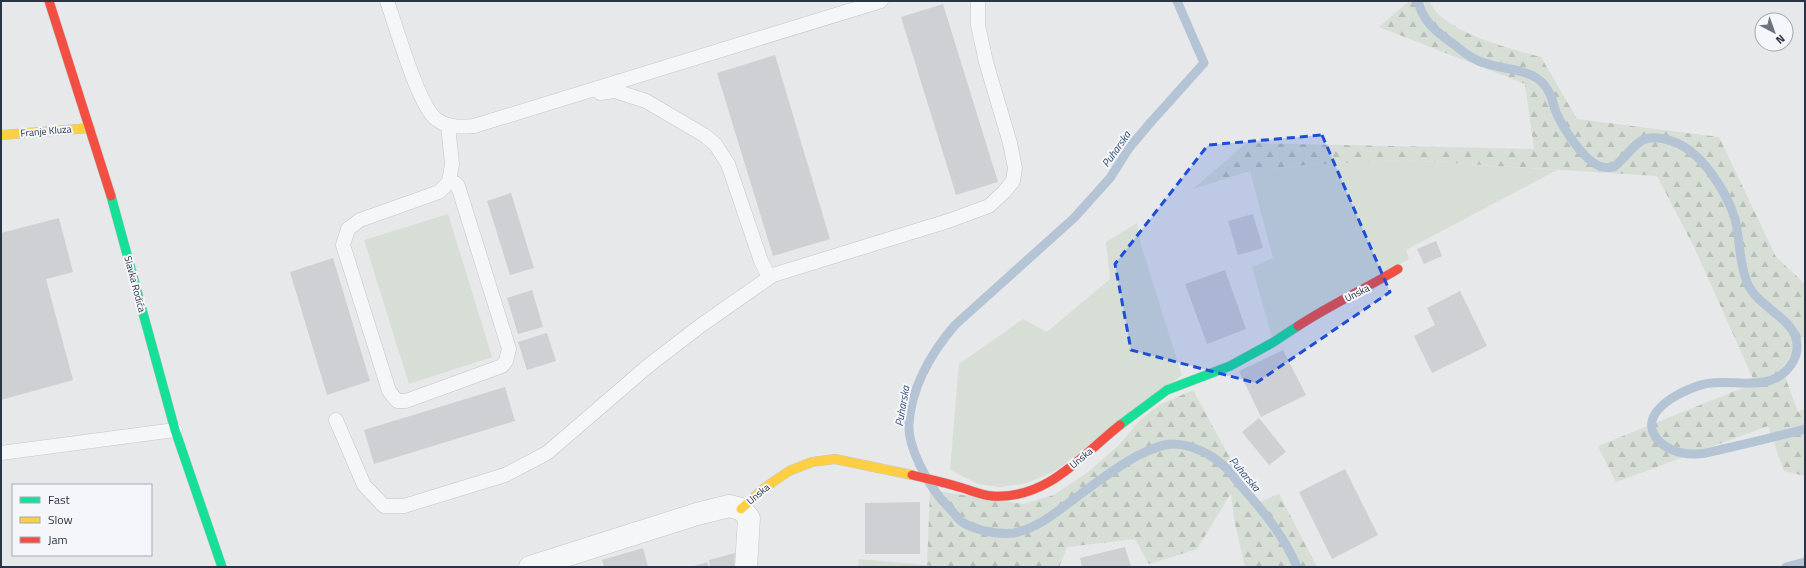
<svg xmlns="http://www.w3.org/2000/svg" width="1806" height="568" font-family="'Titillium Web',sans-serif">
	<defs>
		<pattern id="forest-firs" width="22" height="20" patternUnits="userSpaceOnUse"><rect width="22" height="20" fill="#d6ded6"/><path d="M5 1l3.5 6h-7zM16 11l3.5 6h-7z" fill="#b8bfb9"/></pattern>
	</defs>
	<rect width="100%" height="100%" fill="#e6e8ea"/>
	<!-- grass -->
	<path fill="#d6ded6" d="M1403,160L1557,170L1406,250L1409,259L1272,337L1252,267L1273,258L1250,171L1307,165Z
		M448,214L492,357L409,384L364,240Z
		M1137,223L1141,245L1182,375L1057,470L1027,483L1000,487L978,484L950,470L959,364L1023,319L1047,332L1110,279L1106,242Z
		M859,559L927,565L934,567H858Z"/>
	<!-- forest -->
	<path fill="url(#forest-firs)" d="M1409,1H1429C1442,32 1511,49 1541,57L1577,119L1719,137L1776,257L1805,284V335L1782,368L1798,412L1805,408V476L1784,471L1768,426L1616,482L1598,446L1755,383L1694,247L1657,176L1403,160L1307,165L1250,171L1193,189L1246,143L1534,149L1525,84L1379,27Z
		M1193,390L1255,504L1279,494L1317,567H1245L1234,519L1231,493L1197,549L1149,564L1135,539L1067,547L1059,567H934L927,565L930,490L1023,504L1054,495L1088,472L1119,445L1140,420L1159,405Z"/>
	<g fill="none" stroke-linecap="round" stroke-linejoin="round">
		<!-- stream -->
		<path stroke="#b4c4d5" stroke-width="9" d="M1177,1L1204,63L1151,122L1129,148L1110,178L1074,218L955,325C931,353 912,386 909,423C907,446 927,482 941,499C948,506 954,514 961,521C967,526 977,529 985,531C994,533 1004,534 1014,533C1035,529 1053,515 1070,502C1092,486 1113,469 1137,456C1148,451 1160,444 1173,444C1190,444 1211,454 1223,465C1230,471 1235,478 1240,485C1262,509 1285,537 1297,567
			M1418,1C1423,23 1439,34 1456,46C1466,54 1475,61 1488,64C1509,71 1537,68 1549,92C1553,98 1553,106 1556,112C1563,128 1584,162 1602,167C1606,168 1611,167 1614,167C1623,160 1631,148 1641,141C1651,135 1663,138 1674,142C1701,151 1727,192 1735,219C1740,239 1739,263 1747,282C1757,309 1798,318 1797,347C1797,354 1794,361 1790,366C1772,392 1737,380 1711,383C1691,385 1643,407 1653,432C1659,448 1681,455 1696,454C1705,454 1714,451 1723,449C1750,443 1778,436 1805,429
			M1786,567L1805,562"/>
	</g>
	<!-- building -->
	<path fill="#ced0d3" d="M943,4L998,182L956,195L901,17Z
		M775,55L830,239L773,256L717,73Z
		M511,193L534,268L510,275L487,201Z
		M1253,214L1263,248L1238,255L1228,221Z
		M59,218L73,272L46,279L73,380L1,400V233Z
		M1436,241L1442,256L1424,264L1417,249Z
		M333,258L370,381L327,395L290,272Z
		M1225,270L1246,329L1207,344L1185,284Z
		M532,290L543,327L518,334L507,298Z
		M1460,291L1487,346L1432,373L1414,336L1435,325L1427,308Z
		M547,333L556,361L527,370L518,342Z
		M1283,350L1306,395L1261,417L1239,371Z
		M505,387L515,421L374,464L364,430Z
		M1259,418L1286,452L1269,465L1242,432Z
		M1345,469L1378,535L1332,559L1299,492Z
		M920,502V554H865V503Z
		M1125,547L1131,567H1082L1080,558Z
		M643,548L648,567H604L602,560Z
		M735,553L734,567H710L709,560Z
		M707,562L709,567H691Z"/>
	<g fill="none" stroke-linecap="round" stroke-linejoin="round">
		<!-- lane casing -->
		<g stroke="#c4c6c8" stroke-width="15">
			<path id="lane" d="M387,1C396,26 418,105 436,119C448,128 461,127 474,126L881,1
				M600,93L615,91L646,101L704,135L715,144L728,164L761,261L769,277
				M448,125L452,164L449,182L439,192L360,220L348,229L343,245L389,391L397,401H406L502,366L506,361L509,349L458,186L455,183L449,182
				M336,420L364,485L384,506H404L505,475L547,453L648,366L700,326L773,275L948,221L989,206L1004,192L1013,181L1015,168L1010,143L986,62L978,25V1
				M1,453L175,430"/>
		</g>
		<!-- street casing -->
		<g stroke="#c4c6c8" stroke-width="23">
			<path id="street" d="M530,567L697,514L729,506L741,509L749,518L746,567"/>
		</g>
		<!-- fast casing -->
		<g stroke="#c4c6c8" stroke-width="10">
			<path id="fast" d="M111,196L175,430L222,567
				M1120,425L1167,390L1230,366L1272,343L1298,326"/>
		</g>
		<!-- slow casing -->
		<g stroke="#c4c6c8" stroke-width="10">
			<path id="slow" d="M1,135L90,128
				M741,509L763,489L789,471L812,462L835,459L912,475"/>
		</g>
		<!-- jam casing -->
		<g stroke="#c4c6c8" stroke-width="10">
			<path id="jam" d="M49,1L111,196
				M1298,326C1330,305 1365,289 1398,269
				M912,475C928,479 944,482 959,487C970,490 981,495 992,496C1047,500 1081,456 1120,425"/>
		</g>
		<!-- lane -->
		<use href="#lane" stroke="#f5f6f7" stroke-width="14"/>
		<!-- street -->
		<use href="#street" stroke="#f5f6f7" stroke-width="22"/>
		<!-- fast -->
		<use href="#fast" stroke="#16e098" stroke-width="9"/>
		<!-- slow -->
		<use href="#slow" stroke="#ffcf43" stroke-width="9"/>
		<!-- jam -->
		<use href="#jam" stroke="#f24e42" stroke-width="9"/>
	</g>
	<!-- marked area -->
	<path fill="#1d4ed8" fill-opacity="0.2" stroke="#1d4ed8" stroke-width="3" stroke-dasharray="8 5" stroke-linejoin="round" d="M1322,135L1390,292L1256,383L1131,350L1115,264L1208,145Z"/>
	<g text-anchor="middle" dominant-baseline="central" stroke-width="4" stroke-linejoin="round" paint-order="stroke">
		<!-- street labels -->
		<g font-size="10" fill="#2b3445" stroke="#f4f6f9">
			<text transform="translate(46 131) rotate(-5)">Franje Kluza</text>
			<text transform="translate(135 284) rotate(75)">Slavka Rodića</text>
			<text transform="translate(1357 293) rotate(-27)">Unska</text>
			<text transform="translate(1081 458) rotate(-40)">Unska</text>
			<text transform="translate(758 494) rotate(-40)">Unska</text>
		</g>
		<!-- water labels -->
		<g font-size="11" font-style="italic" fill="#34527a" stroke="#f4f6f9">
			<text transform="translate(1116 149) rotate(-55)">Puharska</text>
			<text transform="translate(902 406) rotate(-80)">Puharska</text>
			<text transform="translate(1245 474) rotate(50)">Puharska</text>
		</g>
	</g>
	<!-- border -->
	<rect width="1806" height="568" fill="none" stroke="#2b3445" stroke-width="4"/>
	<!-- legend -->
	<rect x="12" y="484" width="140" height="72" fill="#f4f6f9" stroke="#a4a8b1"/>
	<rect x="20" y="497" width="20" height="6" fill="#16e098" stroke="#a4a8b1"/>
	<text x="48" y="504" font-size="12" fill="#2b3445">Fast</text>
	<rect x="20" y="517" width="20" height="6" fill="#ffcf43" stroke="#a4a8b1"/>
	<text x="48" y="524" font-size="12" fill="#2b3445">Slow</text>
	<rect x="20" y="537" width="20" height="6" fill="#f24e42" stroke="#a4a8b1"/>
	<text x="48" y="544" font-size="12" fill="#2b3445">Jam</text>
	<!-- north arrow -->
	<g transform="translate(1774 32) rotate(139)"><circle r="19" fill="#f4f6f9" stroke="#a4a8b1"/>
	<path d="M0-3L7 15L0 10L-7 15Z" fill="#6c737f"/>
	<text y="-6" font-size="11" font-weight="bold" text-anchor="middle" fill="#2b3445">N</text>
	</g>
</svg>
